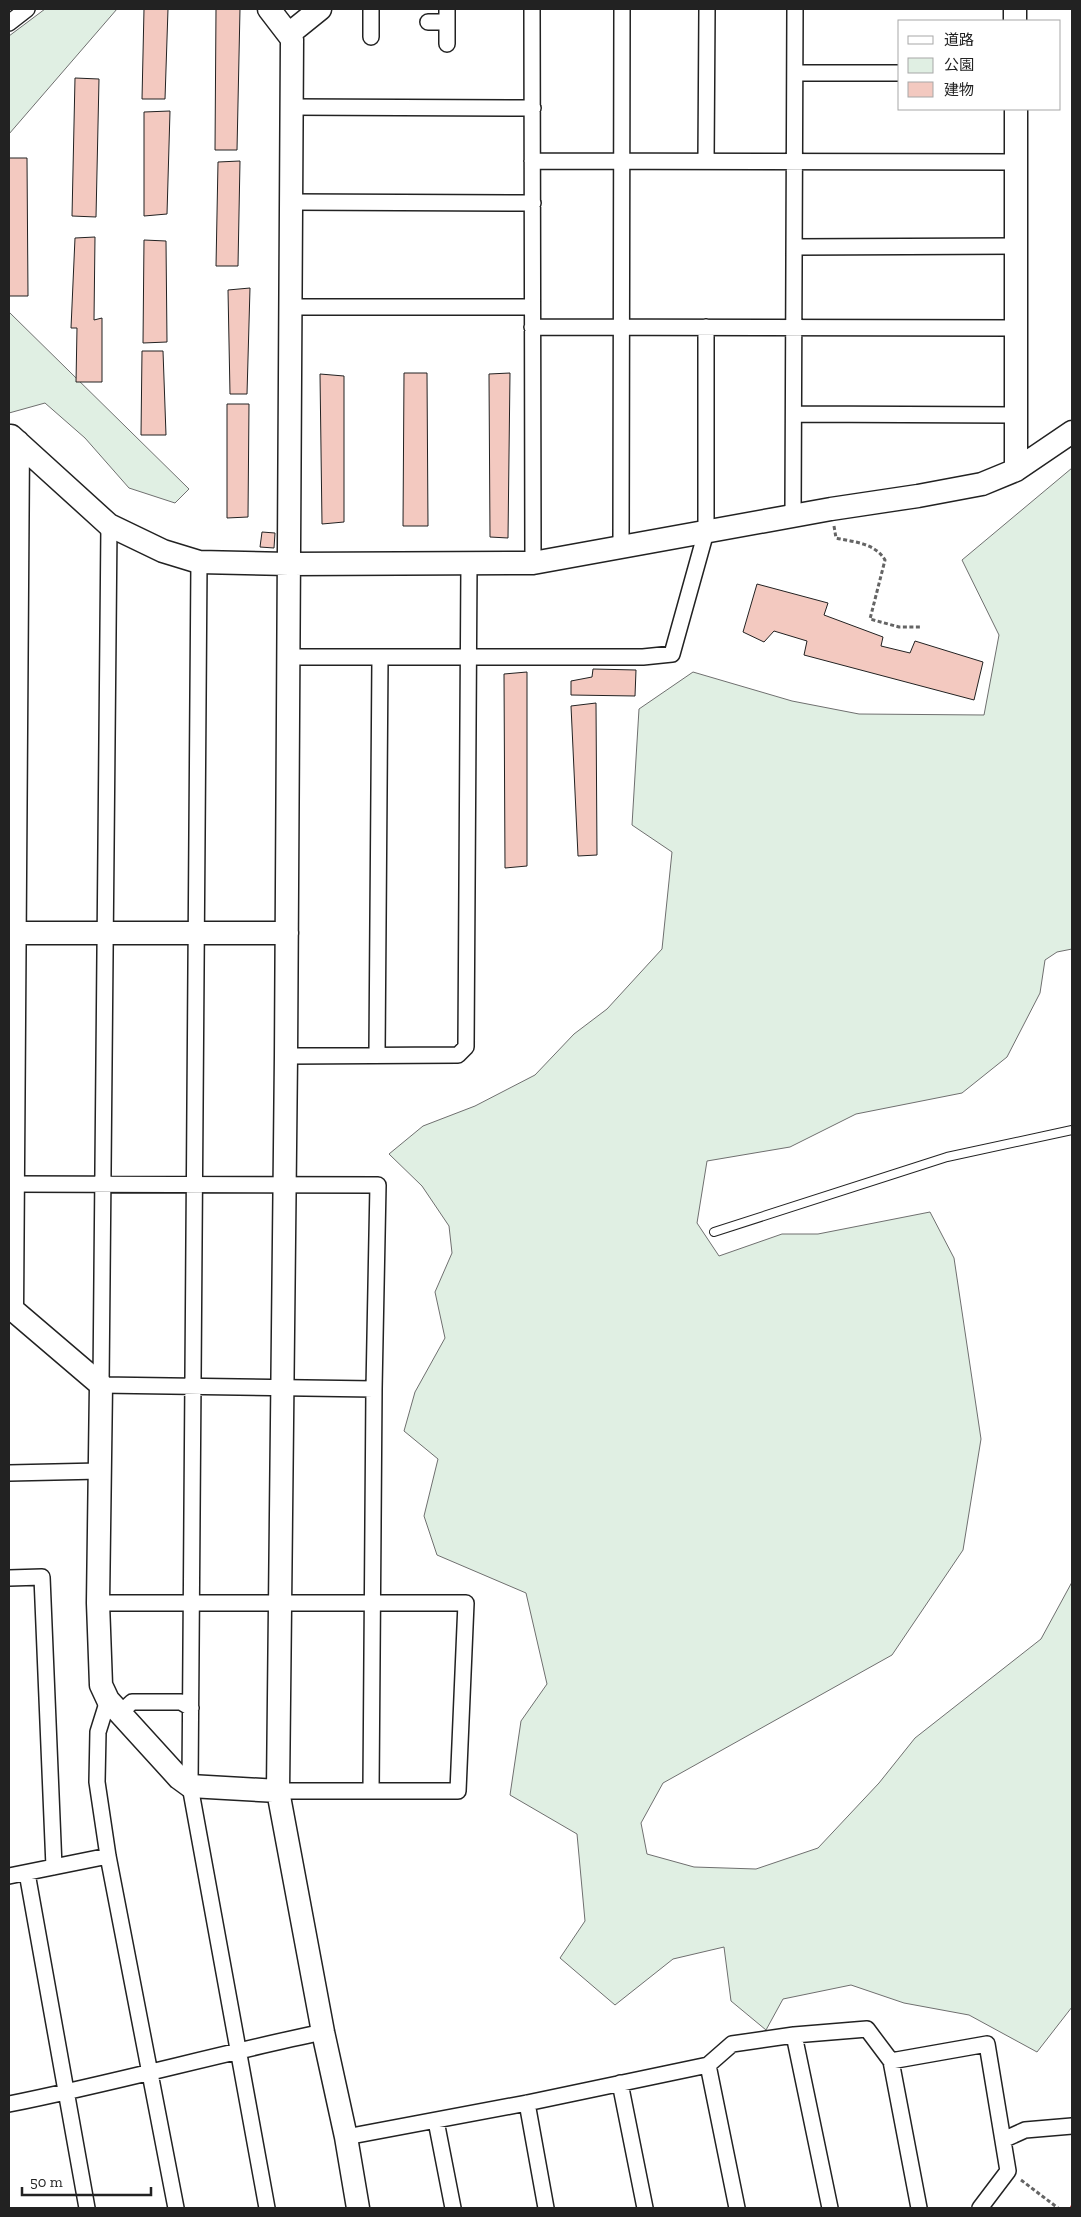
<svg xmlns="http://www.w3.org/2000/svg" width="1081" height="2217" font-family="'Zilla Slab','Noto Sans JP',serif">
	<rect width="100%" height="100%" fill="#fff"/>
	<!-- green -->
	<path fill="#e0efe3" stroke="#6f6f6f" d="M45,9H117L9,134V36Z
		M9,312L189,489L175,503L129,488L85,438L45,403L9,413Z
		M1072,468V949L1057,952L1045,960L1040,993L1007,1057L962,1093L856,1114L790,1147L707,1161L697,1223L719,1256L782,1234H818L930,1212L954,1258L981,1439L963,1550L892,1655L663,1783L641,1823L647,1854L694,1867L756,1869L818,1848L879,1783L915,1738L1041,1639L1072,1582V2007L1037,2052L969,2015L904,2003L851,1985L783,1999L766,2030L731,2001L724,1947L673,1959L615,2005L560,1958L585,1921L577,1834L510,1795L521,1721L547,1684L526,1593L437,1555L424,1516L438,1459L404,1431L415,1392L445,1338L435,1292L452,1253L449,1226L422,1186L389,1154L423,1126L475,1106L535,1075L574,1034L607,1009L662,949L672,852L632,825L639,709L693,672L792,701L859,714L984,715L999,635L962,560Z"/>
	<!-- building -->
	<path fill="#f3c9c0" stroke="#222" d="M144,9H168L165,99H142Z
		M216,9H240L237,150H215Z
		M75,78L99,79L96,217L72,216Z
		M170,111L167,214L144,216V112Z
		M9,158H27L28,296H9Z
		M240,161L238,266H216L218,162Z
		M95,237L94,320L102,318V382H76L77,328H71L75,238Z
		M144,240L166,241L167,342L143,343Z
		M250,288L247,394H230L228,290Z
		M142,351H163L166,435H141Z
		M404,373H427L428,526H403Z
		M510,373L508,538L490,537L489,374Z
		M320,374L344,376V522L322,524Z
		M227,404H249L248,517L227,518Z
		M262,532L275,533L274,548L260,547Z
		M757,584L828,603L824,615L883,637L881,646L910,653L915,641L983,662L974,700L804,655L807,641L774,631L764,642L743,632Z
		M593,669L636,670L635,696L571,695V681L592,677Z
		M527,672V866L505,868L504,674Z
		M596,703L597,855L578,856L571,706Z"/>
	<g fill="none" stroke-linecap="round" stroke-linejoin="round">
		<!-- lane casing -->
		<g stroke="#222" stroke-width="10">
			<path id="lane" d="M714,1232L947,1157L1072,1130"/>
		</g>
		<!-- street casing -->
		<g stroke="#222" stroke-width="18">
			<path id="street" d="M371,9V37
				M447,9V44
				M532,9L533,563
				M428,22H447
				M9,23L27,9
				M795,73H900
				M292,107L533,108
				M532,161L1017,162
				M706,161L707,9
				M291,202L533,203
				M795,247L1017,246
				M291,307H532
				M532,327L1016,328
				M794,414L1015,415
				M793,517L795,9
				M109,525L101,1385L374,1389
				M621,547L622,9
				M199,562L190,1786L267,2208
				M288,657H643L672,654L706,532V327
				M377,1054L380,658
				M286,1056L458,1055L466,1047L469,564
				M13,1184L378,1185L374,1389L371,1791
				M9,1473L100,1471
				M9,1578L42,1577L54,1867
				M98,1603H466L458,1791H278
				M108,1700L98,1732L97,1782L108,1856L176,2208
				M119,1714L132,1702H181L191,1708
				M27,1873L87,2208
				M9,1876L108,1856
				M794,2035L830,2208
				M891,2061L919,2208
				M708,2065L737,2208
				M620,2083L645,2208
				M527,2103L546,2208
				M9,2104C114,2083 218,2054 323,2032
				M436,2121L453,2208
				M346,2137L527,2103L708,2065L732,2044L794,2035L867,2029L891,2061L987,2044L1008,2171L980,2208
				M1003,2140L1025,2130L1072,2126"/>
		</g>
		<!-- secondary casing -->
		<g stroke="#222" stroke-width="25">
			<path id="secondary" d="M269,9L292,39L286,1056L278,1791L323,2032L346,2137L358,2208
				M1015,9V21
				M289,34L320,9
				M11,436L109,525L163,551L199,562L289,564L533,563L831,509L918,496L982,484L1016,470L1072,432
				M18,442L12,1309L101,1385L98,1603L101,1685L108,1700L179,1778L190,1786L278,1791
				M1016,470V109
				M15,933H287"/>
		</g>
		<!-- path -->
		<path stroke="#646464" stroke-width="3" stroke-dasharray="4 2.5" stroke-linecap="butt" d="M834,526L836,538C854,542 875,543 885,560L870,619L899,627H920
			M1021,2180L1058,2208"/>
		<!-- lane -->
		<use href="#lane" stroke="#fff" stroke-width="8"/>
		<!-- street -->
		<use href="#street" stroke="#fff" stroke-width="15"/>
		<!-- secondary -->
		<use href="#secondary" stroke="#fff" stroke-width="22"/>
		<!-- power -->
		<path stroke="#c62828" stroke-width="1" stroke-dasharray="18 4 2.5 4" stroke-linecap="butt" d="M1070,2208L1072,2204"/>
	</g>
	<!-- border -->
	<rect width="1081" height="2217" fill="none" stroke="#222222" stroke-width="20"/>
	<!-- legend -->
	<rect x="898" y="20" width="162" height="90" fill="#ffffff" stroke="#a7a7a7"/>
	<rect x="908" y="36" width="25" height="8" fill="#ffffff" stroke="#a7a7a7"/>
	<text x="944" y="45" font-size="15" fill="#222222">道路</text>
	<rect x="908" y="58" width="25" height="15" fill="#e0efe3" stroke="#a7a7a7"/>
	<text x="944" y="70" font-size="15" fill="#222222">公園</text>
	<rect x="908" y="82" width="25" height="15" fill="#f3c9c0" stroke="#a7a7a7"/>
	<text x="944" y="95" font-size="15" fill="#222222">建物</text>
	<!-- scale -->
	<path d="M22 2187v8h129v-8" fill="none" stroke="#222222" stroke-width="2.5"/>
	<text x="30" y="2187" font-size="15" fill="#222222" stroke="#ffffff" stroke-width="4" paint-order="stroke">50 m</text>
</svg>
